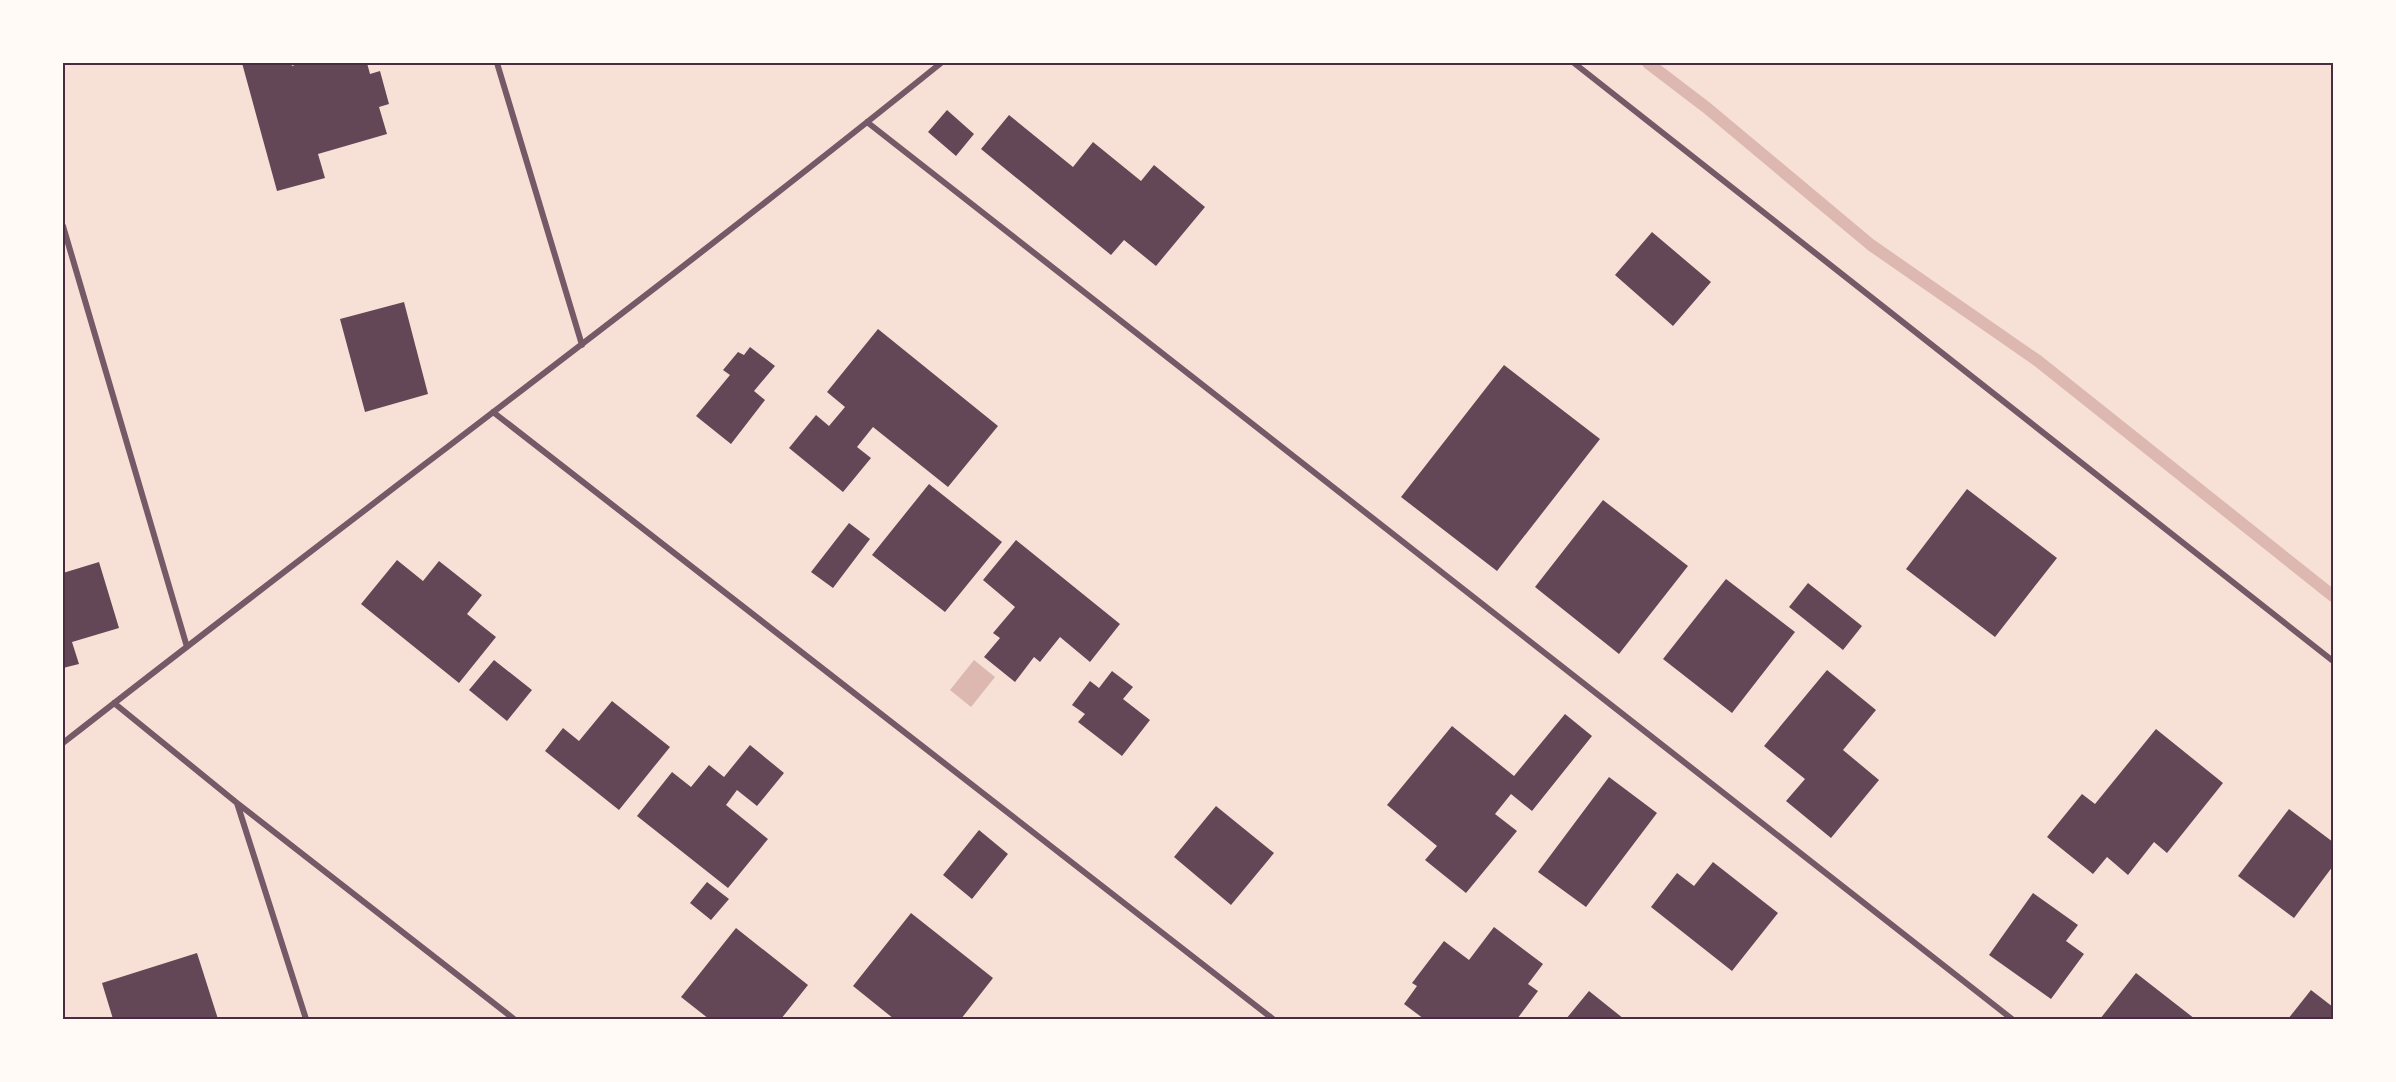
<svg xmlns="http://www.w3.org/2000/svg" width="2396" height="1082" font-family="Karla,sans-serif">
	<rect width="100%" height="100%" fill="#f7e1d7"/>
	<!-- water -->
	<path fill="#dcb8b0" d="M974,660L995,677L971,707L950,690Z"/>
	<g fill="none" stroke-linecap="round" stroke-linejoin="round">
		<!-- stream -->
		<path stroke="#dcb8b0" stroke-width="12" d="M1648,63L1707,108L1871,245L2038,361L2333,596"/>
	</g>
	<!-- building -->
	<path fill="#644757" d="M242,63H291L292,66L300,63H367L370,74L380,71L389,104L379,107L387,134L318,154L325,178L277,191Z
		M947,110L974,134L956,156L928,132Z
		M1009,115L1073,167L1093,142L1141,181L1154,165L1205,207L1156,266L1124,240L1111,255L981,149Z
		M1652,232L1711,282L1673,326L1615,275Z
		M404,302L428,394L365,412L340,319Z
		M878,329L998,426L948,487L873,427L857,447L871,458L843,492L789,448L816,415L829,426L845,407L827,392Z
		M750,347L775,366L754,391L765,400L731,444L696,416L730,375L723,370L738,352L744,355Z
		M1504,365L1600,439L1497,571L1401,497Z
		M929,484L1002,542L945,612L872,555Z
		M1967,489L2057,558L1995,637L1906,569Z
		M1603,500L1688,566L1619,654L1535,587Z
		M849,523L870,539L833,588L811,572Z
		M1016,540L1120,624L1090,662L1060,637L1040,662L1034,657L1015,682L984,657L1000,638L993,633L1015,607L983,580Z
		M397,560L423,581L439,561L482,595L467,614L496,637L459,683L361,604Z
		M99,562L119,628L72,642L79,664L63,668V573Z
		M1726,579L1795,632L1732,713L1663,659Z
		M1808,583L1862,626L1843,650L1789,607Z
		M494,660L532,690L507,721L469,690Z
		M1827,670L1876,710L1843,750L1879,780L1831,838L1786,801L1805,779L1764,746Z
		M1112,671L1133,687L1123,699L1150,720L1122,756L1078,722L1085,714L1072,705L1090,681L1099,688Z
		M612,701L670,747L619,810L545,751L563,728L579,741Z
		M1565,714L1592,736L1532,811L1511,794L1495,814L1517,831L1466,893L1425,860L1437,846L1387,805L1452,726L1514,776Z
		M2156,729L2223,783L2167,853L2154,842L2128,875L2107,857L2093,874L2047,837L2082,794L2095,804Z
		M750,745L784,773L757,806L737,790L726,805L768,839L728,888L637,816L672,772L691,787L709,765L724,777Z
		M1609,777L1657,813L1586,907L1538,872Z
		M1216,806L1274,853L1231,905L1174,857Z
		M2289,809L2333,842V866L2294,918L2238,876Z
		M979,830L1008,854L972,899L943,875Z
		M1713,862L1778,913L1732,971L1651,907L1677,873L1694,886Z
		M707,882L729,899L711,920L690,903Z
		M2033,893L2078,925L2066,941L2084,954L2051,999L1989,955Z
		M911,913L993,978L961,1019H894L853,986Z
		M1494,927L1543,964L1528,984L1538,991L1517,1019H1424L1404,1004L1417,986L1412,983L1444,941L1469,960Z
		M736,928L808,985L781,1019H709L681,997Z
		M197,953L218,1019H113L102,983Z
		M2136,973L2195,1019H2100Z
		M2311,990L2333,1007V1019H2288Z
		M1589,991L1624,1019H1566Z"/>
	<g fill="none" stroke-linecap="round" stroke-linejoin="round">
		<!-- minor -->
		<path stroke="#755966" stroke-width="6" d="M497,63L582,345
			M1574,63L2333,661
			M867,122L2012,1019
			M63,226L187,647
			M493,412L1273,1019
			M114,703L237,803L514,1019
			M63,743C354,515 653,295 941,63
			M237,803L306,1019"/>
	</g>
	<!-- border -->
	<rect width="2396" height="1082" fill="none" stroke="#fffaf5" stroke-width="129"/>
	<rect x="64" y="64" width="2268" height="954" fill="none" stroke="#4a2c40" stroke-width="2"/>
</svg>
